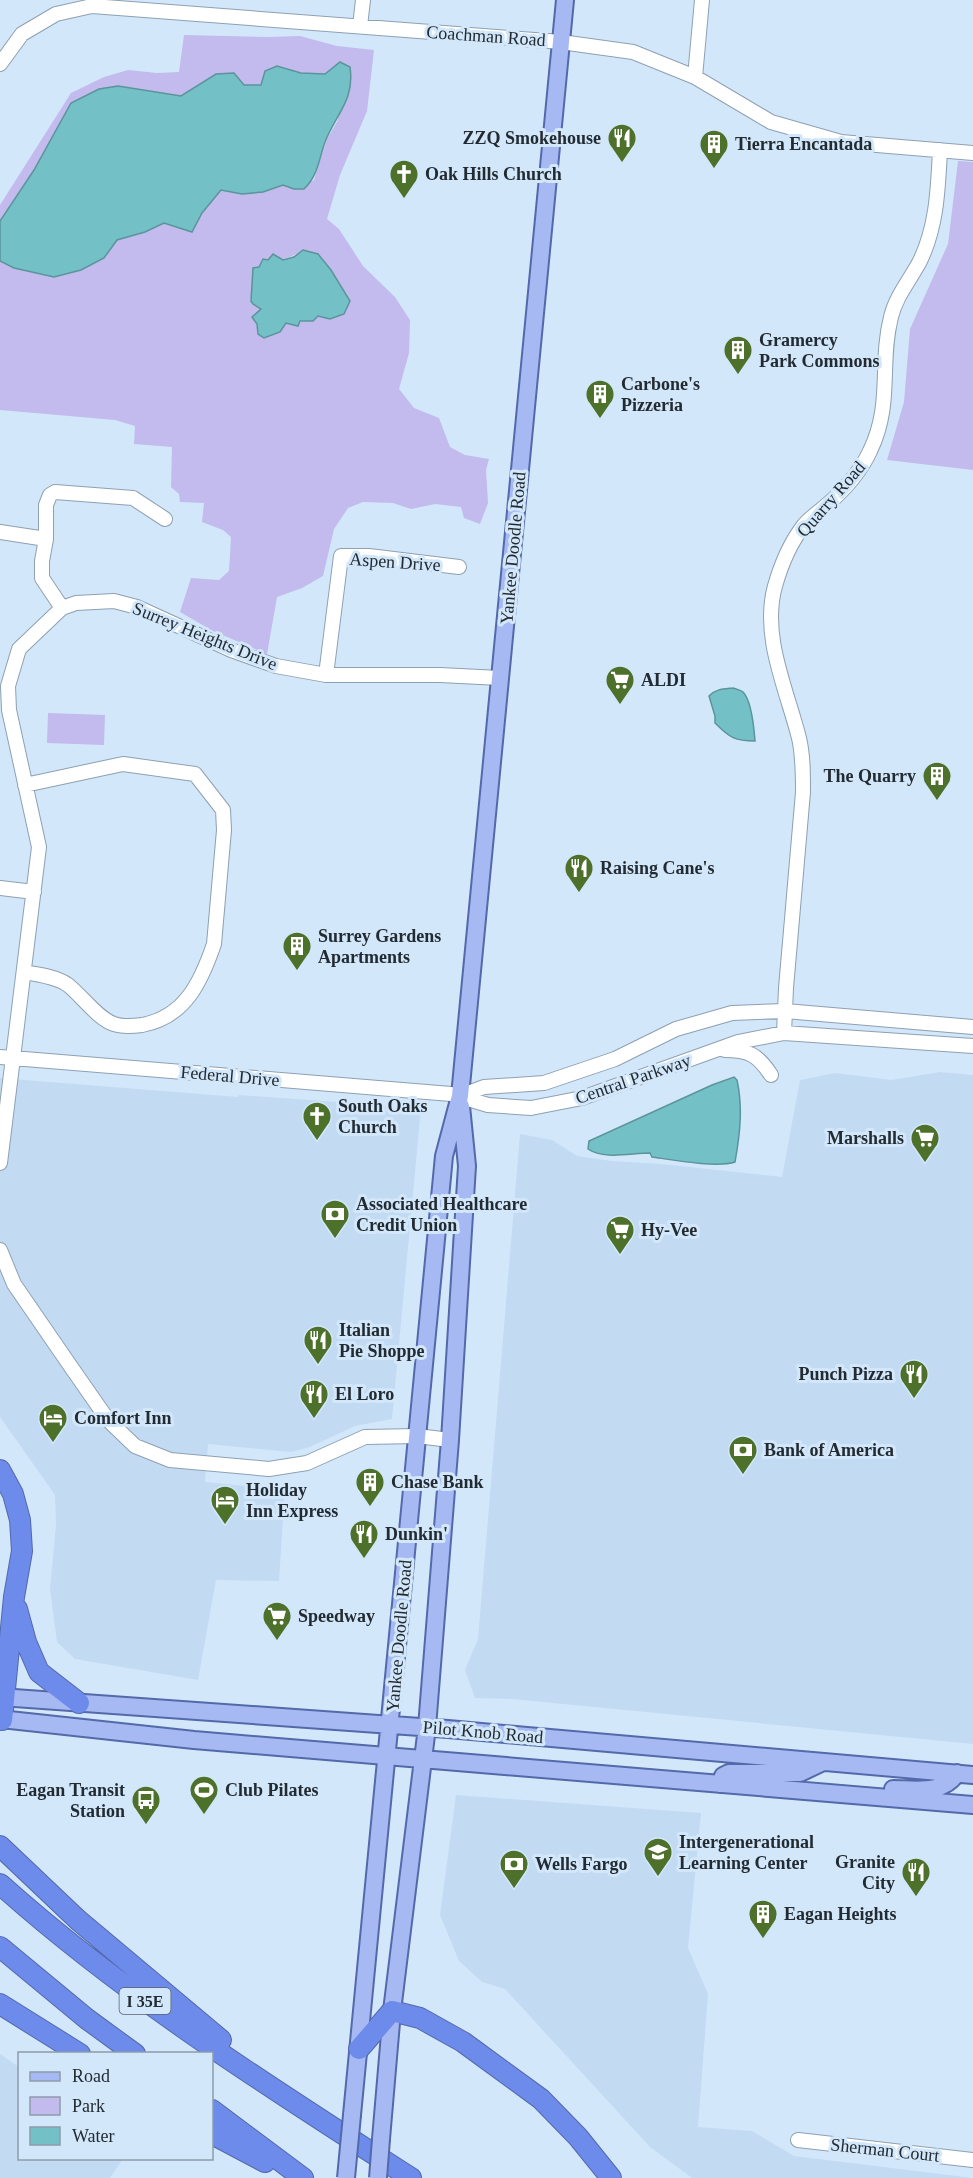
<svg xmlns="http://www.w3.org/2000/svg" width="973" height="2178" font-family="Georgia,serif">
<rect width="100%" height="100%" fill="#d3e7fa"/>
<path fill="#c2dbf3" d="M940 1072 973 1075V1744L512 1699 475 1698 465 1670 478 1639 520 1134 552 1140 577 1156 612 1161 662 1164 782 1177 800 1080 835 1073 891 1080Z
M0 1078 238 1097 239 1095 421 1108 392 1419 355 1426 310 1447 291 1452 208 1444 205 1482 285 1490 279 1581 216 1580 198 1680 75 1659 57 1642 50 1589 56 1524 55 1495 0 1417Z
M456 1795 701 1813 688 1948 708 1994 698 2127 752 2131 794 2156 973 2178H692L650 2147 505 1989 482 1982 459 1961 440 1915Z
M0 2054 19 2067 20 2158 123 2159 110 2178H0Z"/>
<path fill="#c3baee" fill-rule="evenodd" d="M184 35 269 37 300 36 337 46 374 50 367 111 340 175 327 219 339 229 363 266 395 297 410 320 409 353 399 389 414 408 439 418 450 447 465 455 489 459 486 470 488 503 480 524 464 518 461 507 435 504 411 509 393 503 363 502 348 508 334 529 323 576 302 588 277 597 267 654 213 631 180 612 191 578 219 580 229 571 231 537 223 530 202 522 204 503 180 502 179 494 171 487 172 447 134 444 135 426 115 420 0 410V261L14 268 54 277 81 270 104 258 117 240 145 232 164 223 192 232 202 213 221 190C244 194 261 193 283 185L294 189 314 180 327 139 338 120 340 62 325 74 301 73 277 66 265 71 261 85H245L216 74 181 96 118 86 71 103 34 170 0 221V205L71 93 104 77 128 70 157 73 179 72ZM303 250 318 254 331 270 350 301 330 319 318 316 313 321 300 322 298 326 286 323 283 326 257 324 252 318 262 309 253 304C250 285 259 275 268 260 282 260 291 258 303 250Z
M958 161 973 162V470L887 460 904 402 910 329 948 244Z
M48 713 105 715 104 745 47 743Z"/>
<path fill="#73c1c6" stroke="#5b949a" stroke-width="1.5" d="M340 62 350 67C355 100 336 114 325 142 319 159 318 176 304 189H294L283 185 263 192 242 194 221 190 202 213 192 232 164 223 145 232 117 240 104 258 81 270 54 277 14 268 0 261V221L34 170 71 103 99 89 118 86 181 96 216 74 234 73 244 85H261L265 71 277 66 301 73 325 74Z
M303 250 318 254 331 270 350 301 344 314 330 319 318 316 313 321H300L298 326 286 323 280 332 264 338 258 334 257 324 252 317 261 309 253 304 251 301 253 268 259 267 263 259 268 260 273 254 283 260 294 257Z
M733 688C734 688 742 691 743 692 752 701 754 728 755 741 735 741 730 738 715 723V716L709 696C715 689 724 689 733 688Z
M734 1077 737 1080C743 1108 740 1134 735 1162 717 1168 673 1160 652 1157L650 1153C631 1153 604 1160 588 1149L589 1141 712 1085Z"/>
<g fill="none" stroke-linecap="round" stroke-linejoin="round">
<g stroke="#8ea0b2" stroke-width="16">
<path id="minor" d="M360 26 363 0
M0 64 22 34 56 14 92 6 561 42 633 52 695 77 771 122 841 142 973 153
M695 77 702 0
M0 532 46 539
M62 608 42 578V561L46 539V505L50 495 55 492 133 498 165 519
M326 675 341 556H369L459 567
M0 888 34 892
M24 972C37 974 57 977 68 985 81 995 98 1019 114 1024 122 1027 134 1026 142 1025 185 1017 201 982 214 944L224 830 223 810 195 774 123 764 25 785
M784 1033 786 988 803 792C803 773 803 755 799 738 787 690 761 636 775 586 781 565 790 543 804 525 809 519 815 515 821 510 839 495 860 473 870 451 893 404 879 364 891 317 896 296 910 280 920 261 937 226 938 188 940 150
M725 1050C749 1050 758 1055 771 1075
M0 1057 451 1094 488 1105 531 1108 582 1098 738 1042 784 1033 973 1046
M460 1096 484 1087 544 1083 615 1059 676 1029 732 1013 785 1011 973 1027
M0 1163 39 847 9 710 8 686 19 649 62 608 76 603 114 601 137 607 231 650 276 666 326 675H440L500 678
M0 1250 14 1284 69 1364 108 1420 135 1446 170 1460 269 1469 307 1463 365 1437 417 1436 450 1440
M798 2140 973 2160"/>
</g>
<g stroke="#5369aa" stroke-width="20">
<path id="major" d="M0 1697 448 1729 973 1775
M0 1719 194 1740 973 1805
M720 1784 723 1776 729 1773H800L821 1763
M893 1789C915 1789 943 1795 957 1773
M352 2115 444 1156 460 1096 565 0
M381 2139 392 2011 427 1727 450 1440 467 1166 461 1106"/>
</g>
<g stroke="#5369aa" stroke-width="22">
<path id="highway" d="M0 1470 13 1494 20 1520 22 1551 14 1597 2 1720
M17 1609 26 1642 39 1672 79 1703
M0 1846 78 1920 221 2040
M0 1884C126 1997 270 2087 411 2178
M0 1947 87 2019 135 2054
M0 2004 80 2054
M359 2049 392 2011 420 2018 463 2042 541 2099 578 2137 611 2178
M212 2110 303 2178
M212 2134 265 2162"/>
</g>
<use href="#minor" stroke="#fff" stroke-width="14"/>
<use href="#major" stroke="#a7b9f3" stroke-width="16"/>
<use href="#highway" stroke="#6d8beb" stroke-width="20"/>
<g stroke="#5369aa" stroke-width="20" stroke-linecap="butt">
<path id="major-bridge" d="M346 2178 352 2115
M378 2178 381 2139"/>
</g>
<use href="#major-bridge" stroke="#a7b9f3" stroke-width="16"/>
</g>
<defs>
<g id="restaurant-pin" transform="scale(1.5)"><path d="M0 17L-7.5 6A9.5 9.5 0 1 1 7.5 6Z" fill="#4d712a" stroke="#d3e7fa"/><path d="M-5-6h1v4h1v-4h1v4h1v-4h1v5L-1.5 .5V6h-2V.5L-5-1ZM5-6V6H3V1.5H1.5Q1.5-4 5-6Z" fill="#fff"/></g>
<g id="building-pin" transform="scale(1.5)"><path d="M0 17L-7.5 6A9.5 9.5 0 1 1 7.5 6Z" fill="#4d712a" stroke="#d3e7fa"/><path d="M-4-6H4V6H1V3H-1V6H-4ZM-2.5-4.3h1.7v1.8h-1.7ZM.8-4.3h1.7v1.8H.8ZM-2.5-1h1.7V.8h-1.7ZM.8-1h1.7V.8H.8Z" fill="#fff"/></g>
<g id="church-pin" transform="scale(1.5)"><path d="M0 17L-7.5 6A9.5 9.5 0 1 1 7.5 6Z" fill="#4d712a" stroke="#d3e7fa"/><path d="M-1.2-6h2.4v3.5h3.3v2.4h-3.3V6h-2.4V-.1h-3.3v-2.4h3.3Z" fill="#fff"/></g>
<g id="supermarket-pin" transform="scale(1.5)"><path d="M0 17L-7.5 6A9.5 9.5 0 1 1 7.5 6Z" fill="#4d712a" stroke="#d3e7fa"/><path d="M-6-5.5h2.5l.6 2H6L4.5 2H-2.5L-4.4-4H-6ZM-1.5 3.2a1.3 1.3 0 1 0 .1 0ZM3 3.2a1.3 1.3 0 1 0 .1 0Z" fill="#fff"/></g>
<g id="bank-pin" transform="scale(1.5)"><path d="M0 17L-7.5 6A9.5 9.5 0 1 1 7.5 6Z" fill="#4d712a" stroke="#d3e7fa"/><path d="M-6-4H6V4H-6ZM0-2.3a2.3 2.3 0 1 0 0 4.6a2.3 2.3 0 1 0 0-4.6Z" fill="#fff"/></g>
<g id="hotel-pin" transform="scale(1.5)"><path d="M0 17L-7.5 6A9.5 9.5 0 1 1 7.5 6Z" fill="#4d712a" stroke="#d3e7fa"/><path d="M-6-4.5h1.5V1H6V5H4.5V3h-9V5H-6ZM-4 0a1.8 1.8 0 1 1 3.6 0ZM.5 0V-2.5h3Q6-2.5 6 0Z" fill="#fff"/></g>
<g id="stadium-pin" transform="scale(1.5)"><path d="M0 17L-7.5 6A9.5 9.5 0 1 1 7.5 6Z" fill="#4d712a" stroke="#d3e7fa"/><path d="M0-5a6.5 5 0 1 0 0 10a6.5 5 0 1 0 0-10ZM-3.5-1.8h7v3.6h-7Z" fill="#fff"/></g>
<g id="bus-pin" transform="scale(1.5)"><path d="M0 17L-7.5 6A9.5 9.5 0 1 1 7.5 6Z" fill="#4d712a" stroke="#d3e7fa"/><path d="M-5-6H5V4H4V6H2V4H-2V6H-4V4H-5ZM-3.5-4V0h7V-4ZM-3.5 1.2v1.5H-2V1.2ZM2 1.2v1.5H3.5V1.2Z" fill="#fff"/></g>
<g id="school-pin" transform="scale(1.5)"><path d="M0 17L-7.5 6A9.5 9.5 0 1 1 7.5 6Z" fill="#4d712a" stroke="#d3e7fa"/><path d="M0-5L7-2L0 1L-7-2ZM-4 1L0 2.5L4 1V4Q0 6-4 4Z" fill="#fff"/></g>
</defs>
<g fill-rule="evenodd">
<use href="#restaurant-pin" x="622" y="138"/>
<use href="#building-pin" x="714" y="144"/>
<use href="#church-pin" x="404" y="174"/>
<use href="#building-pin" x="738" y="350"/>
<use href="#building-pin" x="600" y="394"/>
<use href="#supermarket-pin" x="620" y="680"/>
<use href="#building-pin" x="937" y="776"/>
<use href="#restaurant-pin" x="579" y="868"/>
<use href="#building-pin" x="297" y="946"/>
<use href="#church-pin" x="317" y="1116"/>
<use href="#supermarket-pin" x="925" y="1138"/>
<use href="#bank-pin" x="335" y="1214"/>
<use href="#supermarket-pin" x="620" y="1230"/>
<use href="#restaurant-pin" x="318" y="1340"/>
<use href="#restaurant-pin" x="914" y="1374"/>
<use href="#restaurant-pin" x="314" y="1394"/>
<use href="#hotel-pin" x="53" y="1418"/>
<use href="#bank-pin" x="743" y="1450"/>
<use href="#building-pin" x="370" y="1482"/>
<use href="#hotel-pin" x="225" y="1500"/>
<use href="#restaurant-pin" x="364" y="1534"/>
<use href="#supermarket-pin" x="277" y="1616"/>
<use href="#stadium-pin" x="204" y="1790"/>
<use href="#bus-pin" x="146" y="1800"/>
<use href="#school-pin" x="658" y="1852"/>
<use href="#bank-pin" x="514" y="1864"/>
<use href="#restaurant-pin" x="916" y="1872"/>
<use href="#building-pin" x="763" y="1914"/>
</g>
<g text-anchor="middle" stroke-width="6" stroke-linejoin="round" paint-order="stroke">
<rect fill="#d3e7fa" stroke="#58636e" stroke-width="1.5" x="119.5" y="1988" width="51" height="26" rx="4.5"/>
<g font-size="16" font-weight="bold" fill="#232b32">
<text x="145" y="2007">I 35E</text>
</g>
<g font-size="18" fill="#232b32" stroke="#d3e7fa">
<text transform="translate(486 36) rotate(4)" y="6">Coachman Road</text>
<text transform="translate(831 499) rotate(-49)" y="6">Quarry Road</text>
<text transform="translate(513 548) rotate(-85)" y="6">Yankee Doodle Road</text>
<text transform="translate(395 562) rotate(4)" y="6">Aspen Drive</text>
<text transform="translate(205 636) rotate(22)" y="6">Surrey Heights Drive</text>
<text transform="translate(230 1076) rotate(5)" y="6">Federal Drive</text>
<text transform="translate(633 1079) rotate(-19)" y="6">Central Parkway</text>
<text transform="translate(399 1636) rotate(-85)" y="6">Yankee Doodle Road</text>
<text transform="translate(483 1732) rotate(5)" y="6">Pilot Knob Road</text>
<text transform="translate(885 2150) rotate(6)" y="6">Sherman Court</text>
</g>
<g font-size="18" font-weight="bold" fill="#232b32" stroke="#d3e7fa" text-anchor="start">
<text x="601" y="144" text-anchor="end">ZZQ Smokehouse</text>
<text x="735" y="150">Tierra Encantada</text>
<text x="425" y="180">Oak Hills Church</text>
<text x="759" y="346">Gramercy<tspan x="759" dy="21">Park Commons</tspan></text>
<text x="621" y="390">Carbone's<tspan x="621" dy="21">Pizzeria</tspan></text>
<text x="641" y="686">ALDI</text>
<text x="916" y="782" text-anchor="end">The Quarry</text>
<text x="600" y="874">Raising Cane's</text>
<text x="318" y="942">Surrey Gardens<tspan x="318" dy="21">Apartments</tspan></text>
<text x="338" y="1112">South Oaks<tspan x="338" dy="21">Church</tspan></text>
<text x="904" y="1144" text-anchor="end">Marshalls</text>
<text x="356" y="1210">Associated Healthcare<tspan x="356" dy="21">Credit Union</tspan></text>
<text x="641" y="1236">Hy-Vee</text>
<text x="339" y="1336">Italian<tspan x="339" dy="21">Pie Shoppe</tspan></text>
<text x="893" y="1380" text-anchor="end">Punch Pizza</text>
<text x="335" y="1400">El Loro</text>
<text x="74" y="1424">Comfort Inn</text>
<text x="764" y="1456">Bank of America</text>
<text x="391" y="1488">Chase Bank</text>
<text x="246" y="1496">Holiday<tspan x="246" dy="21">Inn Express</tspan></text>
<text x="385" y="1540">Dunkin'</text>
<text x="298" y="1622">Speedway</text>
<text x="125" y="1796" text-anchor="end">Eagan Transit<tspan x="125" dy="21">Station</tspan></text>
<text x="225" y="1796">Club Pilates</text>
<text x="679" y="1848">Intergenerational<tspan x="679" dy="21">Learning Center</tspan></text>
<text x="895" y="1868" text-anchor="end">Granite<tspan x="895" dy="21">City</tspan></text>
<text x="535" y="1870">Wells Fargo</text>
<text x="784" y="1920">Eagan Heights</text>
</g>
</g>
<rect x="18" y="2052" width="195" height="108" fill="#d3e7fa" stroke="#8d9caa" stroke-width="1.5"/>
<rect x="30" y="2072" width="30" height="9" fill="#a7b9f3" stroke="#8d9caa" stroke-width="1.5"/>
<text x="72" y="2082" font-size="18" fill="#232b32">Road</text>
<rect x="30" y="2097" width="30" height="18" fill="#c3baee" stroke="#8d9caa" stroke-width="1.5"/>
<text x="72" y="2112" font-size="18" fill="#232b32">Park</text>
<rect x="30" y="2127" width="30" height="18" fill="#73c1c6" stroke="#8d9caa" stroke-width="1.5"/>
<text x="72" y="2142" font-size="18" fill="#232b32">Water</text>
</svg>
